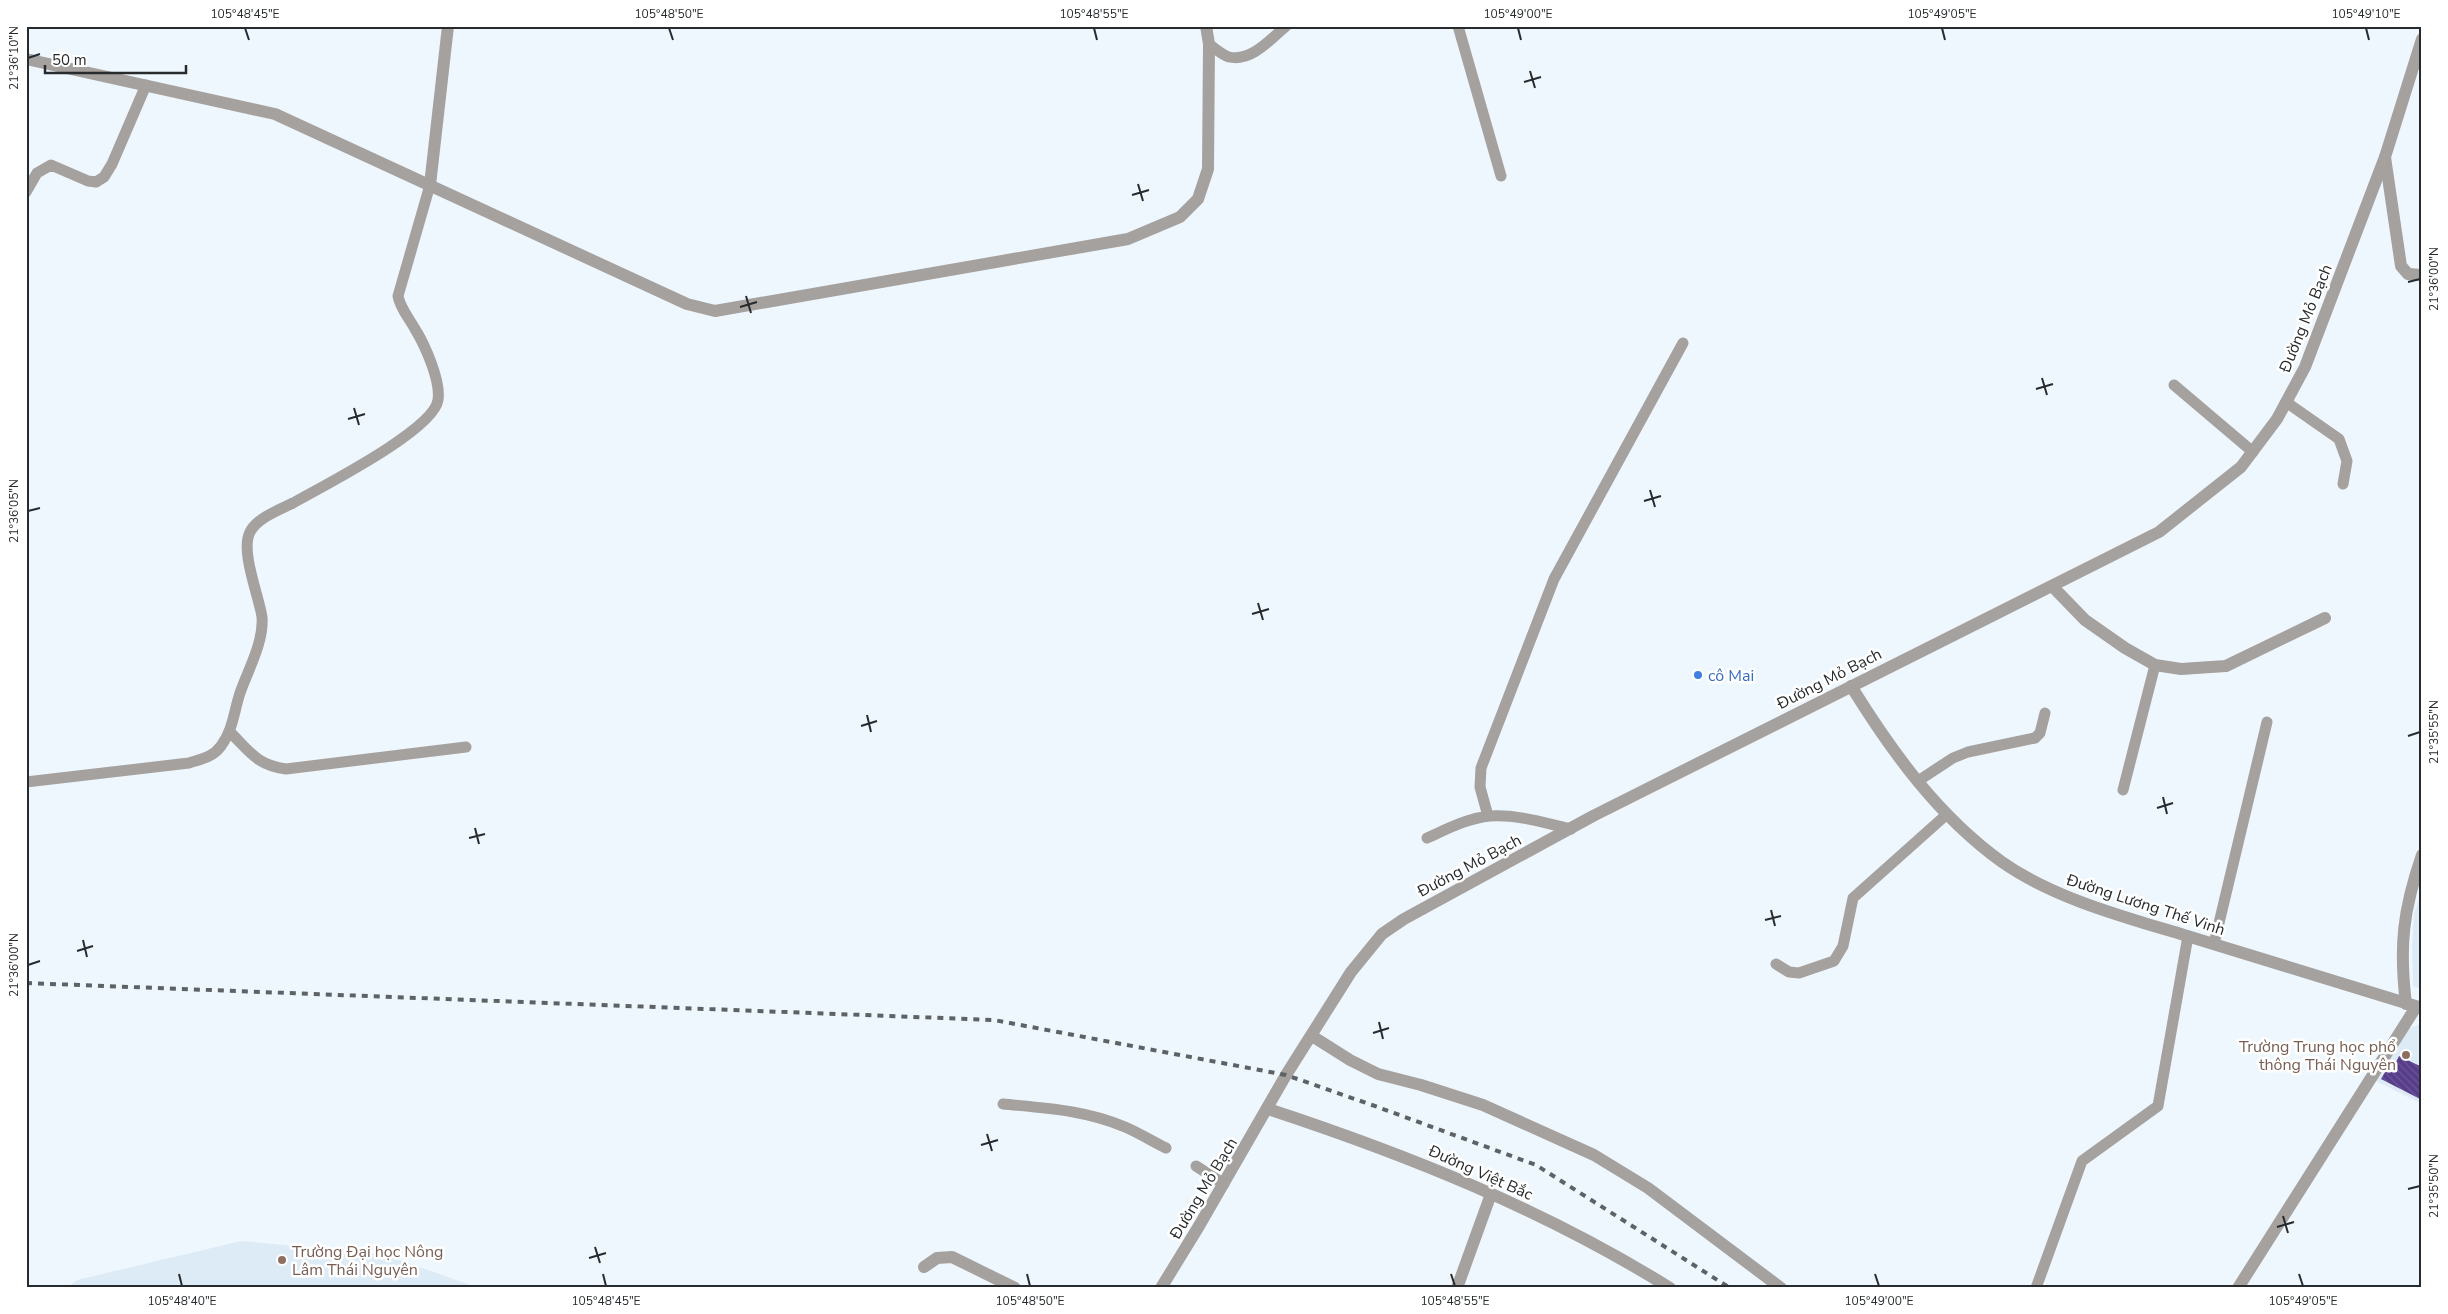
<svg xmlns="http://www.w3.org/2000/svg" width="2448" height="1314" font-family="'Nunito Sans',sans-serif">
<defs>
<pattern id="building-back-hatch" width="6" height="6" patternUnits="userSpaceOnUse" patternTransform="scale(1.25)"><rect width="6" height="6" fill="#573d8b"/><path d="M-1 5l2 2M0 0l6 6M5-1l2 2" fill="none" stroke="#6c5796"/></pattern>
</defs>
<rect width="100%" height="100%" fill="#eff7fe"/>
<path fill="#ddebf7" d="M2422 892V989L2413 986 2412 948 2414 913Z
M2422 1023V1104L2374 1080 2406 1030Z
M241 1241 383 1254 479 1288H67L77 1280Z"/>
<path fill="url(#building-back-hatch)" d="M2399 1056 2422 1067V1100L2381 1079 2392 1060 2396 1062Z"/>
<g fill="none" stroke-linecap="round" stroke-linejoin="round">
<path stroke="#a5a19e" stroke-width="11" d="M1458 26 1501 176
M1209 44C1214 48 1222 55 1229 57 1251 62 1271 39 1286 26
M26 192 37 173 51 165 88 181 96 182 104 177 112 164 146 85
M2174 385 2253 452
M2286 402 2339 439 2347 461 2343 484
M230 732C250 752 257 765 286 769L466 747
M1918 781 1953 758 1968 752 2035 738 2040 733 2045 713
M26 782 189 763C202 759 213 757 221 746 233 730 234 711 240 693 248 670 264 642 262 617 259 596 240 551 250 532 257 518 279 510 293 503 321 487 434 430 438 400 441 381 425 345 415 329 409 318 400 308 398 296L430 185
M2123 790 2155 665
M1488 816 1480 787 1481 768 1554 579 1683 343
M1427 838C1447 829 1468 818 1490 816 1516 814 1545 823 1571 829
M2214 944 2267 722
M1776 964 1789 972 1799 973 1834 961 1843 946 1853 898 1946 815
M1003 1104C1044 1108 1086 1110 1125 1127 1139 1133 1152 1141 1166 1148
M1196 1166 1224 1184
M2036 1288 2082 1161 2158 1106 2188 936"/>
<path stroke="#a5a19e" stroke-width="12" d="M26 59 275 114 687 304 715 311 1128 239 1180 217 1198 199 1208 169 1209 44 1206 26
M2385 157 2401 266 2408 274 2422 275
M430 185 448 26
M2052 586 2085 620 2125 648 2155 665 2181 669 2226 666 2325 618
M1851 686C1892 752 1938 816 2002 862 2053 898 2124 917 2184 935 2263 960 2343 983 2422 1008
M2406 1004C2399 946 2403 910 2422 855
M1312 1036 1350 1060 1378 1074 1421 1085 1483 1105 1594 1155 1648 1188 1781 1288
M924 1267 937 1258 952 1257 1015 1288
M1457 1288 1491 1194
M2238 1288 2416 1007"/>
<path stroke="#a5a19e" stroke-width="12" d="M1268 1109C1408 1155 1545 1210 1670 1288
M1161 1288 1199 1226 1286 1075 1351 972 1382 934 1404 919 1593 816 2159 532 2241 467 2277 419 2305 367 2385 157 2422 39"/>
<path stroke="#5d6265" stroke-width="4" stroke-dasharray="6 6" stroke-linecap="butt" d="M26 983 994 1020 1286 1075 1372 1105 1536 1165 1730 1288"/>
</g>
<path fill="none" stroke="#282b2d" stroke-width="2" d="M245 28 249 40M669 28 673 40M1094 28 1097 40M1518 28 1521 40M1942 28 1945 40M2366 28 2369 40M28 58 40 54M1530 71 1535 88M1524 82 1541 77M1138 184 1143 201M1132 195 1149 190M2408 282 2420 279M746 296 751 313M740 307 757 302M2042 378 2047 395M2036 389 2053 384M354 408 359 425M348 419 365 414M1650 490 1655 507M1644 501 1661 496M28 511 40 508M1258 603 1263 620M1252 614 1269 609M867 715 871 732M861 726 877 721M2408 736 2420 732M2163 797 2167 814M2157 808 2173 803M475 828 479 844M469 838 485 834M1771 910 1775 926M1765 920 1781 916M83 940 87 957M77 951 93 946M28 965 40 961M1379 1022 1383 1039M1373 1033 1389 1028M987 1134 992 1151M981 1145 998 1140M2408 1189 2420 1186M2283 1216 2288 1233M2277 1227 2294 1222M595 1247 600 1263M589 1258 606 1253M179 1274 182 1286M603 1274 606 1286M1027 1274 1030 1286M1451 1274 1455 1286M1875 1274 1879 1286M2299 1274 2303 1286"/>
<circle fill="#3f7fe0" stroke="#fff" stroke-width="2" cx="1698" cy="675" r="5"/>
<g fill="#8d6e63" stroke="#fff" stroke-width="2">
<circle cx="2406" cy="1055" r="5"/>
<circle cx="282" cy="1260" r="5"/>
</g>
<g text-anchor="middle" stroke-width="5" stroke-linejoin="round" paint-order="stroke">
<g font-size="16" fill="#282b2d" stroke="#fff">
<text transform="translate(2305 318) rotate(-68)" y="6">Đường Mỏ Bạch</text>
<text transform="translate(1829 678) rotate(-27)" y="6">Đường Mỏ Bạch</text>
<text transform="translate(1469 865) rotate(-28)" y="6">Đường Mỏ Bạch</text>
<text transform="translate(2146 904) rotate(18)" y="6">Đường Lương Thế Vinh</text>
<text transform="translate(1481 1172) rotate(24)" y="6">Đường Việt Bắc</text>
<text transform="translate(1203 1188) rotate(-59)" y="6">Đường Mỏ Bạch</text>
</g>
<g font-size="16" fill="#366cbe" stroke="#fff" text-anchor="start">
<text x="1708" y="681">cô Mai</text>
</g>
<g font-size="16" fill="#785e54" stroke="#fff" text-anchor="end">
<text x="2396" y="1052">Trường Trung học phổ<tspan x="2396" dy="18">thông Thái Nguyên</tspan></text>
<text x="292" y="1257" text-anchor="start">Trường Đại học Nông<tspan x="292" dy="18">Lâm Thái Nguyên</tspan></text>
</g>
</g>
<rect width="2448" height="1314" fill="none" stroke="#ffffff" stroke-width="55"/>
<path d="M45 65v8h141v-8" fill="none" stroke="#282b2d" stroke-width="2.5"/>
<text x="52" y="65" font-size="15" fill="#282b2d" stroke="#ffffff" stroke-width="4" paint-order="stroke">50 m</text>
<rect x="28" y="28" width="2392" height="1258" fill="none" stroke="#282b2d" stroke-width="2"/>
<g font-size="12" text-anchor="middle" fill="#282b2d">
<text x="245" y="18">105°48'45"E</text>
<text x="669" y="18">105°48'50"E</text>
<text x="1094" y="18">105°48'55"E</text>
<text x="1518" y="18">105°49'00"E</text>
<text x="1942" y="18">105°49'05"E</text>
<text x="2366" y="18">105°49'10"E</text>
<text transform="translate(14 58) rotate(-90)" y="4">21°36'10"N</text>
<text transform="translate(2434 279) rotate(-90)" y="4">21°36'00"N</text>
<text transform="translate(14 511) rotate(-90)" y="4">21°36'05"N</text>
<text transform="translate(2434 732) rotate(-90)" y="4">21°35'55"N</text>
<text transform="translate(14 965) rotate(-90)" y="4">21°36'00"N</text>
<text transform="translate(2434 1186) rotate(-90)" y="4">21°35'50"N</text>
<text x="182" y="1305">105°48'40"E</text>
<text x="606" y="1305">105°48'45"E</text>
<text x="1030" y="1305">105°48'50"E</text>
<text x="1455" y="1305">105°48'55"E</text>
<text x="1879" y="1305">105°49'00"E</text>
<text x="2303" y="1305">105°49'05"E</text>
</g>
</svg>
